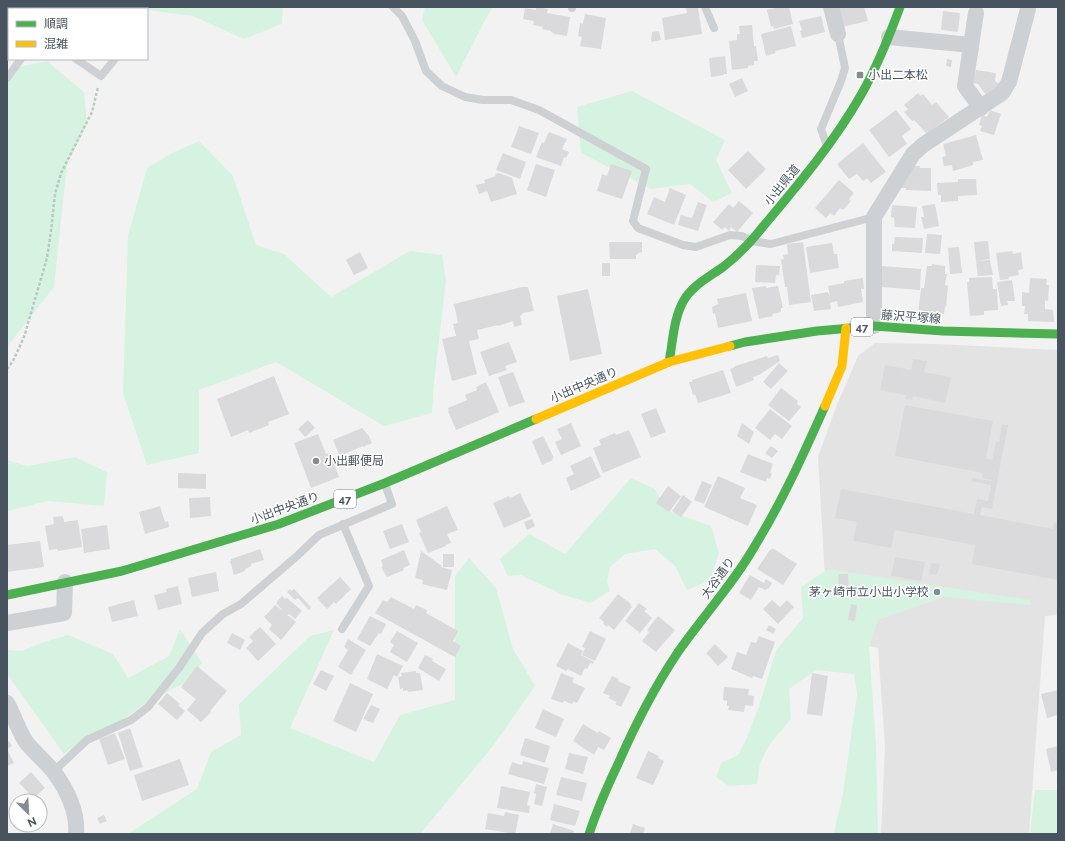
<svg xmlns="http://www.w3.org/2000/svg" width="1065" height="841" font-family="Raleway,'Noto Sans JP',sans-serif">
<rect width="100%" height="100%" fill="#f3f2f2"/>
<path fill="#e4e3e4" d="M875 343 937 344 1058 350V615L1045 616 1029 834H881L885 746 878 648 812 634 825 578 818 457 836 407 858 356Z"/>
<path fill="#d5f3e0" d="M144 7H283L282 24 244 39 193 16 147 10 144 9Z
M425 7H493L484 22 456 77 422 20Z
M47 61 84 92 87 123 67 165 54 287 7 347V78L14 68Z
M632 91 725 140 716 160 732 193 713 202 690 184 651 189 581 153 577 107Z
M199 141 233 176 256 245 284 254 331 297 410 251 442 255 446 280 434 383 432 413 384 426 276 362 199 390V453L147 465 123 393 128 236 147 168 172 153Z
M75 457 107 472 104 506 48 501 7 511V460L27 466Z
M631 478 655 489 668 511 711 526 719 553 710 580 687 590 675 566 655 549 625 554 610 567 607 581 610 591 590 603 561 594 521 575 508 576 500 559 529 534 565 554Z
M469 558 496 588 513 649 535 686 493 746 420 834H128L197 789 211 752 241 735 239 704 310 636 334 630 290 728 374 762 400 715 455 700V576Z
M828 569 1030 600V605L944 597 878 620 869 647 876 744 878 834H834L843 793 857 694 854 674 816 670 789 689 791 719 770 744 760 763 757 784 729 786 716 777 721 763 738 755 747 738 761 700 776 650 803 618 801 587Z
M180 629 202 663 188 681 144 704 121 721 84 738 64 754 7 674V650L22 651 41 643 68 635 113 654 128 678 169 656Z
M1035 790H1056L1058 794V834H1030Z"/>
<path fill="#dadadc" d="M536 7 548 9 547 13 570 17 567 36 555 34 551 32V31L542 29 543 27 533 25 534 21 523 19 525 8 536 10Z
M698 7 702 34 665 40 662 18 687 13 686 8Z
M780 7H789L793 24 774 29 773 26 771 27 767 10Z
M837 7H864L868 21 842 27Z
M943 11 960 13 958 32 941 30Z
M585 14 606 18 601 49 580 46 582 37 578 36 580 23 583 24Z
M821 16 825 32 802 38 800 31 802 30 799 21Z
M752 25 754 46H756L758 61H754V65L748 66V68L732 70 729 41 737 40V34H740L739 26Z
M791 26 796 46 775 51 776 53 766 56 761 34Z
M659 31 661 40 651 42 652 32Z
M725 56 727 74H724V75L711 77 709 58Z
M947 59 952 60 951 67 946 66Z
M976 70 996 73 995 81 1001 85 986 95 978 84 973 83Z
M742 78 748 91 735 97 729 84Z
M918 93 921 96 923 94 932 105 936 102 949 117 927 134 914 120 912 121 904 112 908 109 904 105Z
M896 110 911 129 902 136 907 144 889 157 869 130Z
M990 110 1001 114 994 135 980 131 982 126 979 125 982 115 987 117Z
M519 126 539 133 531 154 511 147Z
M549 132 567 139 562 149 569 152 566 158 564 157 561 166 536 157 542 142 544 143Z
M976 135 983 160 973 162V165L953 171 952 165 944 166 942 157 946 156 943 144Z
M863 143 886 172 871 183 867 178 863 181 857 174 849 179 837 164Z
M748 151 766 169 746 189 728 170Z
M503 153 526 162 520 179 496 170Z
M536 164 555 170 546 197 527 190Z
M611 164 632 171 622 199 597 191 602 174 607 176Z
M910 166H920V168H931V191L906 190V188H901Z
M499 173 512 178 517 194 491 202 487 191 479 194 476 185 485 183 484 180 496 176 495 174Z
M958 179H976L977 195 958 196V201L941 202V195H938L937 183 958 182Z
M839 180 854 193 849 199 851 201 843 210 840 208 834 216 830 213 826 218 815 208Z
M670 188 686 195 674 225 647 214 654 197 665 202Z
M739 201 753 213 737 232 731 227 729 231 725 227 722 230 713 222 729 204 733 208Z
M698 202 707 205 698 231 678 225 681 215 692 218Z
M935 204 939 226 924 229 921 217H924L922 206Z
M892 205 917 207 915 228 895 227 894 218 891 217Z
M927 234 942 235 940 254 925 253Z
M895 237 923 238 922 253 892 251V244H894Z
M988 241 990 259 976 261 974 242Z
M609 242H642V252L638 253V254L636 255V259H610Z
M803 242 811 302 789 305 787 287H785L781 260 784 259 783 255 788 254 787 244Z
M832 243 834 254H837L839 268 810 273 806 247Z
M959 247 962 273 950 274 948 248Z
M1012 251 1013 254 1021 252 1023 269 1018 270 1019 275 1008 277 1009 279 1000 280 996 253Z
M360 252 368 268 354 275 346 260Z
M990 260 993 275 978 276 976 261Z
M602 263H610V276H602Z
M932 264 945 266V274H947L945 285 948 286 946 307 945 306 944 314 927 312 926 316 918 315 921 288H924L927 266H932Z
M756 265 780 266 779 275H776L775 283 755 282Z
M882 266 921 269 920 290 881 287Z
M992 277 993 289H997L998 310 984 311V315L970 316 967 282H969V278Z
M863 278 864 289H861L863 302 838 307 837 301 830 303 831 309 814 311 811 295 828 292 830 297 828 286 844 283V281Z
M1030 278 1047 279 1046 285H1049L1048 301 1045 300V309L1053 310 1054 322 1028 321V314H1024L1025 306H1022V292L1029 293Z
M1012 280 1015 301H1007L1008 305 1001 306 997 282Z
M766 286V288L778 286 783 308H781V312L772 314 773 316 759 319 752 288Z
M522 287H528L534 311 523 313 520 316 522 325 514 327 513 321 498 326V325L477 330 479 339 469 341 477 374 452 381 442 339 456 336 453 324 458 323 454 304Z
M588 289 602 354 570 361 557 296Z
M746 293 752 321 718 328 715 313 713 314 712 307 718 304 717 299Z
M509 342 517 362 505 366 507 370 489 376 480 352Z
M778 355 780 361 759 375 753 377 754 380 736 387 730 369 735 367V366L767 356 768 358Z
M913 359 927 361 924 372 951 377 945 403 913 396 912 400 905 399 906 395 880 390 885 365 911 370Z
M779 363 788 371 771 389 763 382Z
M723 370 731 393 698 403 695 394 693 395 689 382H692V380Z
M513 372 525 402 509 407 498 377Z
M274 376 289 414 268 422 269 425 249 433 248 430 231 437 217 399Z
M486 382 499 412 456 430 448 411H449L448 408 467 400 465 395 477 390 476 387Z
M781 388 798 401 797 404 801 407 789 421 768 405Z
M905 405 993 421 986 458 992 460 996 441 999 442 1002 424 1008 425 992 509 982 507 980 515 1053 529 1054 523 1058 524V580L972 564 975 545 895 530 891 548 853 541 857 522 835 518 841 489 974 514 977 499 988 501 991 485 972 481 973 478 991 481 992 480 982 478 983 473 895 456Z
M656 408 666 432 651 438 641 414Z
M770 409 792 426 782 439 775 434 770 440 755 428Z
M308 420 315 428 305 437 298 429Z
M571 423 581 446 561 455 555 442 562 439 557 429Z
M742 423 754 432 749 444 737 436Z
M362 428 369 436 372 443 363 447V446L340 456 333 440Z
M629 430 641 457 603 473 593 448 601 445 599 440 615 433 616 435Z
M318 434 326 454 330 453 339 477 311 488 294 443Z
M543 436 554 458H552L553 460 542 465 532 441Z
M771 446 778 451 772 458 765 453Z
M748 454 773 464 770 473H772L770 479 767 478 766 482 740 472Z
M591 456 601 477 571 491 566 478 574 474 570 466Z
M178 473 206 474V489L178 488Z
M718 476 745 488 740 498 757 505 748 526 704 507Z
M702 481 712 485 704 504 694 500Z
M668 486 681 496 669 512 656 503Z
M520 493 531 516 504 528 493 503 509 496 510 498Z
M683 495 692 502 681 517 672 511Z
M210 497 211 516 190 518 189 498Z
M160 506 165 522 168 521 169 527 145 534 139 512Z
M447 506 458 530 447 534 451 543 445 545 446 546 428 553 419 533 421 532 416 520Z
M63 516 64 522 78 520 82 547 58 551 57 549 49 550 45 526 54 524 53 517Z
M532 519 535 526 527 530 524 522Z
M402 524 409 542 390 549 383 531Z
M107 525 110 549 84 553 81 529Z
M40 541 44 567 7 572V545Z
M772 548 797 564 783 585 757 569 770 550H771Z
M260 549 264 560 251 564V566L245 569V571L234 575 230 561H231V559Z
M404 550 410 565 403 568 404 570 387 577 381 567 383 566 381 560Z
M421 551 442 566 441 567 452 570 447 590 422 584 423 580 415 578Z
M443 554H454V567H443Z
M895 557 925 562 921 581 891 576Z
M931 563 940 564 937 575 929 574Z
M216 572 219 591 192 597 188 578Z
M838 574H848L849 592 839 593Z
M750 575 764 583 766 579 772 583 769 588 765 590 759 587 751 600 739 593Z
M340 577 351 589 336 604 334 602 327 609 317 598Z
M178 586 182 604 158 610 154 595 167 592 166 589Z
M290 589 291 591 294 589 311 607 309 610 298 598 295 600 287 592Z
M618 594 631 604 630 605 632 607 614 630 608 625 607 627 603 624 604 622 599 618Z
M282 596 285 599 287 598 302 611 295 619 289 614 287 616H289L296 622 281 640 269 629 272 625 264 617 275 605 283 611 276 603Z
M391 597 414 609 416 605 427 610 426 613 458 631 453 641 461 646 455 657 375 613 383 600 387 602Z
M134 600 138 616 112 622 108 607Z
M772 600 780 607 787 600 794 607 778 624 763 609Z
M639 603 647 609 644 611 652 618 640 633 625 621Z
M851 604 857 605 855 621 848 620Z
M370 616 386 624 381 634 379 633 370 646 357 639Z
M658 616 675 630 656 652 642 641 649 632 647 630Z
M769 625 776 629 773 634 766 630Z
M260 627 276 644 258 661 246 648 253 641 249 637Z
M397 631 418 643 407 662 390 652 394 645 390 642Z
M590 631 606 639 595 661 582 655 585 648 582 647Z
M232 633 245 640 240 650 227 643Z
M759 636 775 642 762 679 753 676 752 678 731 669 737 652 746 655 751 642 756 643Z
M348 639 366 650 351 675 338 667 348 650 344 647Z
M568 643 583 651 581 655 594 662 593 664 590 663 587 669 585 668 581 676 568 669 566 671 556 666Z
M715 644 728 657 718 666 706 653Z
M377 654 403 666 397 677 394 675 387 689 367 679Z
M425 655 433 659 432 661 446 669 439 681 418 668Z
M197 666 227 691 210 711 181 687Z
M321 670 334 676 326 691 313 684Z
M416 671V673H420L423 690 408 692 407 690 403 691V688L400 689 398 677 402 676 401 673Z
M561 673 574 678 572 682 585 688 577 703 573 702 572 704 564 701 563 703 551 699Z
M812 673 828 676 822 716 807 714Z
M612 676 619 679 618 681 631 687 621 707 615 704 617 702 608 698 610 696 603 693Z
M350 683 373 694 356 732 333 721Z
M724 687 749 689 748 695 754 696 753 706 745 705 744 712 728 710 729 706H727V701L723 700Z
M1058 690V715L1047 718 1041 694Z
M167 693 180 704 178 705 185 711 177 720 158 704Z
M196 699 211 712 201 722 187 710Z
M371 705 380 709 373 723 363 719Z
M543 709 564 719 556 737 535 728Z
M583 724 598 733 599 731 611 738 604 750 598 747 594 755 573 741Z
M130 728 143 767 130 771 118 733Z
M115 733 125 759 108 765 99 739Z
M525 738 550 746 545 763 520 755Z
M9 741 12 746 7 749V742Z
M1058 746V770L1051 772 1046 749Z
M7 749 14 763 7 766Z
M648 751 659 756 658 758 664 761 653 785 636 778Z
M569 753 588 757 583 774 565 769Z
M180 759 189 785 142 801 134 775Z
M523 761 549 768 544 784 508 774 512 762 522 765Z
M31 772 45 788 34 798 19 783Z
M561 777 587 783 582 801 556 795Z
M536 784 547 787 542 806 534 804 536 794 534 793Z
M501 786 530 792 527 805 530 806 529 813 497 808Z
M554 804 580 811 575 826 550 820Z
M505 812 519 815 515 834 485 829 488 813 504 816Z
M104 815 107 821 100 824 97 818Z
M553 824 574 831 573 834H550Z
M633 824 645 828 643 834H630Z"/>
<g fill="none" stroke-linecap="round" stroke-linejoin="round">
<path stroke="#bac8c3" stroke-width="2.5" stroke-dasharray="3 2" stroke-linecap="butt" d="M7 369 13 361 24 337 47 258 51 231 55 194 61 173 92 112 98 87"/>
<path stroke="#ced1d3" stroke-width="8" d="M134 7V9
M393 7 402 16 415 41 426 71 442 86 465 97 483 100H511L539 110 646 169 633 221 638 228 683 245 696 247 730 235 742 236 752 241 771 244 874 217
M705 7 714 28
M572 8V7
M76 59 101 76 115 59
M7 78 21 59
M826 143 821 129 841 81 845 68 838 34
M342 629 369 586 343 524
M54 771 87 740 131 720 148 707 179 668 202 633 223 614 241 604 297 556 319 535 392 504 385 484"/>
<path stroke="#ced1d3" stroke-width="16" d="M831 7 838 34
M976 13 965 86 981 108
M889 37 971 45
M7 38H9
M874 326V217L913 154 923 145 1002 93 1009 82 1028 9
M7 623 64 613 65 582
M7 703C14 715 18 730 26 742 34 752 45 761 54 772 67 790 78 811 76 834"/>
<path stroke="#4caf50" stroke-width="9" d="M730 346 745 342 817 331 874 326 943 331 1058 334
M669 362C673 342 673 319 684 300 692 286 709 277 723 267 737 256 750 243 761 229 797 186 833 144 861 95 877 67 889 37 900 7
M7 595 122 571 279 524 385 483 536 419
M589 834C597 810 607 787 618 764 635 725 654 688 678 652 703 616 734 583 756 544 783 500 804 453 825 406"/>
<path stroke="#ffc107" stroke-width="9" d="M825 406 842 366 846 328
M536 419 669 362 730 346"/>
</g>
<g fill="#838b93" stroke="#fff" stroke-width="1.5">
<rect x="856" y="71" width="8" height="8" rx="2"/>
<circle cx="316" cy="461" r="4"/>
<circle cx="937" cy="592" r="4"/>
</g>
<g text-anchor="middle" stroke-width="3" stroke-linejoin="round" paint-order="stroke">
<g fill="#fff" stroke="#7e8790" stroke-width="1">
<rect x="851" y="318" width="22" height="18" rx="3"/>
<rect x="334" y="490" width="22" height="18" rx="3"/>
</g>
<g font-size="11" font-weight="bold" fill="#475460">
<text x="862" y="331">47</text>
<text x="345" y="503">47</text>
</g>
<g font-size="12" fill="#475460" stroke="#fff" text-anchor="start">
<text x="868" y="79">小出二本松</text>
<text x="324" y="465">小出郵便局</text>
<text x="929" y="596" text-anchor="end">茅ヶ崎市立小出小学校</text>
</g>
<g font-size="12" fill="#475460" stroke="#fff">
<text transform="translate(782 185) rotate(-51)" y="4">小出県道</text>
<text transform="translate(911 317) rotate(4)" y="4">藤沢平塚線</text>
<text transform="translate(584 385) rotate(-23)" y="4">小出中央通り</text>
<text transform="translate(285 508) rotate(-20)" y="4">小出中央通り</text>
<text transform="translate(718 578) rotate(-54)" y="4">大谷通り</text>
</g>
</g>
<rect width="1065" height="841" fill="none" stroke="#475460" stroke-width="16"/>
<rect x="8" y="8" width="140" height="52" fill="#ffffff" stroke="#b5bbbf"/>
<rect x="16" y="21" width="20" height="6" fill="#4caf50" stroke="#b5bbbf"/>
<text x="44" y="28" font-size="12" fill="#475460">順調</text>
<rect x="16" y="41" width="20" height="6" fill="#ffc107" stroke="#b5bbbf"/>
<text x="44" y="48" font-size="12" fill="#475460">混雑</text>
<g transform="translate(28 813) rotate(156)"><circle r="19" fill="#ffffff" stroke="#b5bbbf"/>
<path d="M0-3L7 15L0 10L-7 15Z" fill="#838b93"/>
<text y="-6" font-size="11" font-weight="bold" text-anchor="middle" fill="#475460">N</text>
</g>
</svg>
